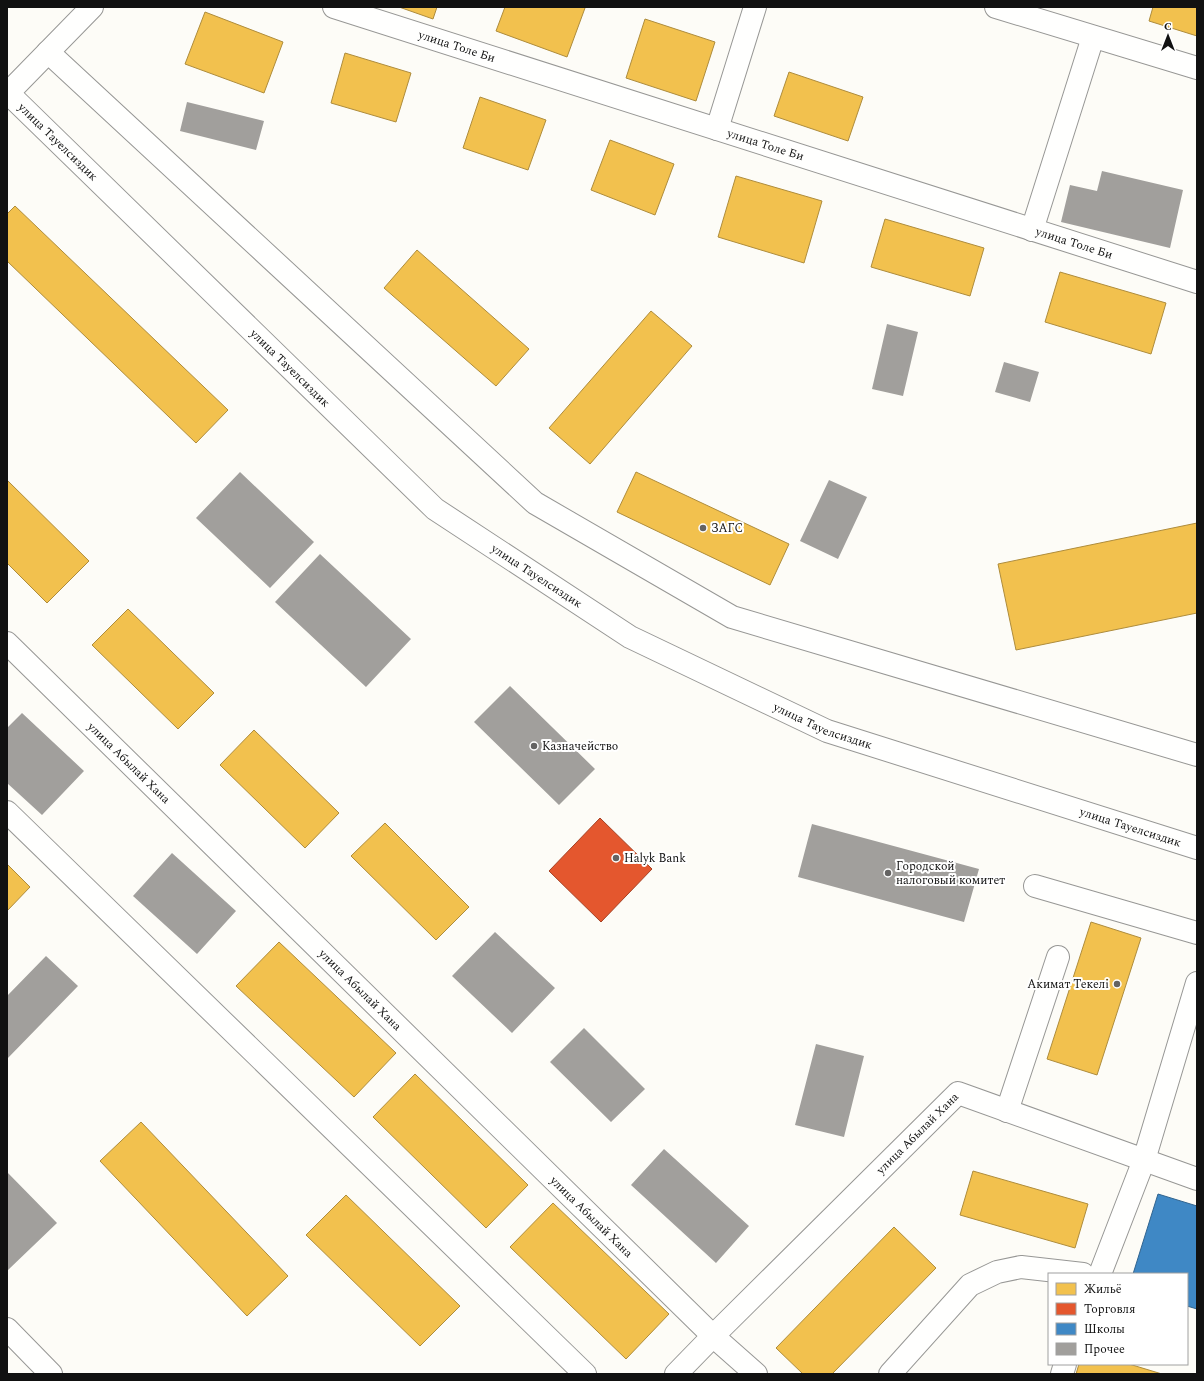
<svg xmlns="http://www.w3.org/2000/svg" width="1204" height="1381" font-family="Spectral,serif">
<rect width="100%" height="100%" fill="#fdfcf7"/>
<path fill="#f2c14e" stroke="#ae8c3c" d="M399 7H437L433 19Z
M505 7H583L585 8 567 57 496 31Z
M1153 7H1197V36L1149 21Z
M205 12 283 42 264 93 185 64Z
M645 19 715 42 696 101 626 78Z
M345 53 411 73 396 122 331 103Z
M789 72 863 97 848 141 774 116Z
M480 97 546 120 528 170 463 148Z
M610 140 674 164 655 215 591 190Z
M736 176 822 201 804 263 718 237Z
M15 206 228 410 196 443 7 261V214Z
M885 219 984 248 970 296 871 267Z
M417 250 529 349 496 386 384 288Z
M1060 272 1166 303 1151 354 1045 322Z
M651 311 692 346 590 464 549 428Z
M636 472 789 544 770 585 617 512Z
M7 480 89 561 47 603 7 563Z
M1197 523V613L1016 650 998 564Z
M128 609 214 693 178 729 92 645Z
M254 730 339 813 305 848 220 765Z
M385 823 469 907 436 940 351 856Z
M7 864 30 887 7 911Z
M1091 922 1141 938 1097 1075 1047 1059Z
M279 942 396 1053 354 1097 236 986Z
M415 1074 528 1185 486 1228 373 1117Z
M141 1122 288 1276 247 1316 100 1161Z
M973 1171 1088 1204 1075 1248 960 1215Z
M346 1195 460 1306 420 1346 306 1235Z
M553 1203 669 1314 626 1359 510 1247Z
M894 1227 936 1268 832 1374H803L776 1348Z
M1079 1364H1129L1162 1374H1076Z"/>
<path fill="#e4572e" stroke="#a54225" d="M600 818 652 869 601 922 549 871Z"/>
<path fill="#3f88c5" stroke="#31648f" d="M1158 1194 1197 1206V1309L1187 1306V1274H1133Z"/>
<path fill="#a19f9c" d="M187 102 264 121 256 150 180 131Z
M1102 171 1183 190 1170 248 1061 222 1070 185 1097 191Z
M887 324 918 332 903 396 872 389Z
M1004 362 1039 372 1030 402 995 392Z
M240 472 314 542 270 588 196 518Z
M829 480 867 497 838 559 800 541Z
M320 554 411 639 366 687 275 602Z
M510 686 595 769 559 805 474 722Z
M22 713 84 771 42 815 7 783V728Z
M812 824 979 869 964 922 798 877Z
M172 853 236 911 197 954 133 896Z
M495 932 555 988 512 1033 452 976Z
M46 956 78 986 7 1059V996Z
M584 1028 645 1089 611 1122 550 1062Z
M816 1044 864 1056 844 1137 795 1125Z
M664 1149 749 1226 716 1263 631 1185Z
M7 1172 57 1223 8 1270 7 1268Z"/>
<g fill="none" stroke-linecap="round" stroke-linejoin="round">
<g stroke="#979795" stroke-width="24">
<g id="minor">
<path id="s1" d="M334 7 1197 282"/>
<path d="M996 7 1197 68"/>
<path d="M48 52 535 503 732 617 1197 755"/>
<path id="s2" d="M8 93 435 509 630 637 827 731 1197 848"/>
<path d="M7 94 92 7"/>
<path d="M717 129 755 7"/>
<path d="M1032 230 1093 37"/>
<path id="s3" d="M7 643 713 1336 756 1374"/>
<path d="M7 812 585 1374"/>
<path d="M1035 886 1197 933"/>
<path d="M1007 1111 1058 957"/>
<path d="M1100 1274 1144 1160 1197 983"/>
<path d="M7 1329 51 1374"/>
<path id="s4" d="M676 1374 713 1336 958 1093 1197 1179"/>
<path d="M890 1374 970 1285 997 1272 1021 1267 1083 1274"/>
<path d="M1062 1374 1065 1364"/>
</g>
</g>
<use href="#minor" stroke="#fffffe" stroke-width="22"/>
</g>
<g fill="#646362" stroke="#fff" stroke-width="1.5">
<circle cx="703" cy="528" r="4"/>
<circle cx="534" cy="746" r="4"/>
<circle cx="616" cy="858" r="4"/>
<circle cx="888" cy="873" r="4"/>
<circle cx="1117" cy="984" r="4"/>
</g>
<g text-anchor="middle" stroke-width="4" stroke-linejoin="round" paint-order="stroke">
<g font-size="12" fill="#111" stroke="#fff">
<text dy="4" stroke="none"><textPath href="#s1" startOffset="129">улица Толе Би</textPath></text>
<text dy="4" stroke="none"><textPath href="#s2" startOffset="70">улица Тауелсиздик</textPath></text>
<text dy="4" stroke="none"><textPath href="#s1" startOffset="453">улица Толе Би</textPath></text>
<text dy="4" stroke="none"><textPath href="#s1" startOffset="777">улица Толе Би</textPath></text>
<text dy="4" stroke="none"><textPath href="#s2" startOffset="394">улица Тауелсиздик</textPath></text>
<text dy="4" stroke="none"><textPath href="#s2" startOffset="718">улица Тауелсиздик</textPath></text>
<text dy="4" stroke="none"><textPath href="#s2" startOffset="1042">улица Тауелсиздик</textPath></text>
<text dy="4" stroke="none"><textPath href="#s3" startOffset="171">улица Абылай Хана</textPath></text>
<text dy="4" stroke="none"><textPath href="#s2" startOffset="1366">улица Тауелсиздик</textPath></text>
<text dy="4" stroke="none"><textPath href="#s3" startOffset="495">улица Абылай Хана</textPath></text>
<text dy="4" stroke="none"><textPath href="#s4" startOffset="341">улица Абылай Хана</textPath></text>
<text dy="4" stroke="none"><textPath href="#s3" startOffset="819">улица Абылай Хана</textPath></text>
</g>
<g font-size="12" fill="#111" stroke="#fff" text-anchor="start">
<text x="711" y="532">ЗАГС</text>
<text x="542" y="750">Казначейство</text>
<text x="624" y="862">Halyk Bank</text>
<text x="896" y="870">Городской<tspan x="896" dy="14">налоговый комитет</tspan></text>
<text x="1109" y="988" text-anchor="end">Акимат Текелі</text>
</g>
</g>
<rect width="1204" height="1381" fill="none" stroke="#111111" stroke-width="16"/>
<rect x="1048" y="1273" width="140" height="92" fill="#ffffff" stroke="#a0a0a0"/>
<rect x="1056" y="1283" width="20" height="12" fill="#f2c14e" stroke="#a0a0a0"/>
<text x="1084" y="1293" font-size="12" fill="#111111">Жильё</text>
<rect x="1056" y="1303" width="20" height="12" fill="#e4572e" stroke="#a0a0a0"/>
<text x="1084" y="1313" font-size="12" fill="#111111">Торговля</text>
<rect x="1056" y="1323" width="20" height="12" fill="#3f88c5" stroke="#a0a0a0"/>
<text x="1084" y="1333" font-size="12" fill="#111111">Школы</text>
<rect x="1056" y="1343" width="20" height="12" fill="#a19f9c" stroke="#a0a0a0"/>
<text x="1084" y="1353" font-size="12" fill="#111111">Прочее</text>
<g transform="translate(1168 36)" stroke="#ffffff" stroke-width="3" paint-order="stroke">
<path d="M0-3L7 15L0 10L-7 15Z" fill="#111111"/>
<text y="-6" font-size="11" font-weight="bold" text-anchor="middle" fill="#111111">С</text>
</g>
</svg>
